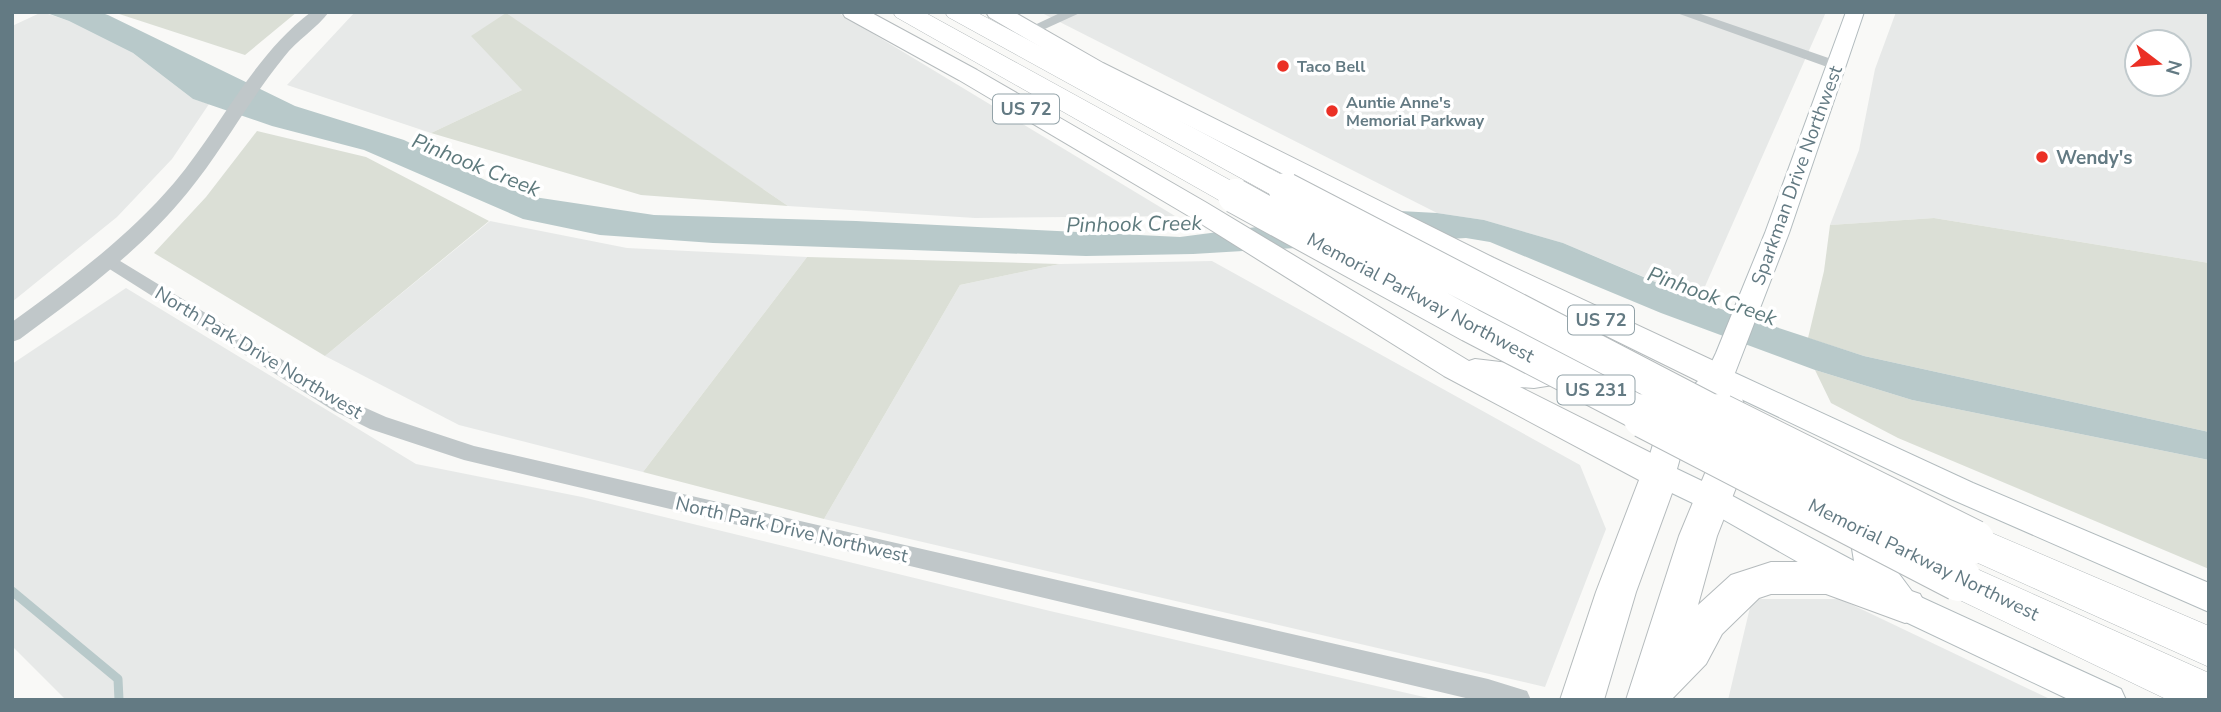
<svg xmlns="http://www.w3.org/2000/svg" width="2221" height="712" font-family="'Nunito Sans',sans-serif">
<rect width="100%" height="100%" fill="#f9f9f7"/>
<path fill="#e7e9e8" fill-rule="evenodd" d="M42 12 69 21 133 53 193 99 209 104 172 159 117 217 12 302V26Z
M355 12H837L1175 216 975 218 788 206 506 14 522 90 431 133 287 85Z
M1040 12H1826L1699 300 1563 243 1484 220 1437 213Z
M1896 12H2209V263L1934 218 1830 225 1859 150 1875 69ZM2137 42H2179V84H2137Z
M490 221 627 248 807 257 643 472 459 425 325 356Z
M1212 261 1580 465 1606 529 1545 687 824 519 960 285 1060 264Z
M126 288 416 464 582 497 1050 611 1437 700H66L12 646V364Z
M1752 599H1840L2052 700H1728Z"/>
<path fill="#dbdfd6" d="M113 12H297L245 55Z
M506 13 788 206 641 195 431 133 522 90 471 36Z
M257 131 366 157 489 221 325 356 154 253 206 197Z
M1934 218 2209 263V432L1864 356 1808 338 1824 271 1830 225Z
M807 257 1060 264 960 285 824 519 643 472Z
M1815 370 1912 400 2209 460V569L1898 438 1831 403Z"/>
<path fill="#b8c9ca" d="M44 12H99L108 15 295 106 404 140 489 182 534 197 654 215 856 221 1180 237 1358 214 1400 211 1437 213 1484 220 1563 243 1712 306 1864 356 2209 432V460L1912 400 1815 370 1661 313 1490 242 1466 238 1193 254 1086 256 713 243 600 235 523 219 364 150 272 126 193 99 133 53 69 21Z"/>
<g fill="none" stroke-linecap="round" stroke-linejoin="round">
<path stroke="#b8c9ca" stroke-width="9" d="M12 591 118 679 119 700"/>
<g stroke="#b2bbbe" stroke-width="2">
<path id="secondary" d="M1846 12H1864L1789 233 1735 373 1973 483 2209 583V612L1951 499 1722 390 1690 422 1677 469 1725 492 1854 561 1847 518 1852 509 1863 506 1874 509 1879 518 1885 555 1914 594 2121 689 2126 700H2070L1893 616 1703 508 1649 482 1644 474 1661 418 1707 372 1716 353 1765 233Z"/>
</g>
<g stroke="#b5bbbd" stroke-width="2">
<path id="trunk" d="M842 12H870L977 70 1207 203 1469 361 1475 359 1534 366 1577 358 1589 361 1594 369 1585 380 1534 388 1520 387 1673 464 1679 474 1636 592 1604 700H1560L1596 592 1639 480 1444 376 1187 215 959 80 845 17Z
M986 12H1014L1103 63 1494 258 1731 369 1756 437 1717 536 1698 605 1731 575 1771 562H1828L1920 594 1926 606 1920 618 1905 623 1826 594H1771L1759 598 1722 634 1706 664 1671 700H1626L1679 536 1720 437 1704 384 1472 270 1085 73 989 17Z"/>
</g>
<g stroke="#b5bbbd" stroke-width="1">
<path id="motorway" d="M893 12H924L1246 189 1251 196 1246 203 1235 205 1224 203 896 17Z
M945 12H976L1297 183 1301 190 1297 197 1286 199 1275 197 948 17Z
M1973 525 2209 626V667L1958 554 1951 542 1958 530Z
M1959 561 2209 673V700H2168L1943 592 1937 579 1943 566Z"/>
</g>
<path fill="#c0c7c9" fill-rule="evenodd" d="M1062 12H1082L1036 33 1031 34 1024 30Z
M1674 12H1695L1840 62 1843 65 1840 68H1830Z
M107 253 350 401 386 417 474 446 1488 679 1527 691 1531 700H1474L464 460 370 429 334 411 100 263 97 259Z"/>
<path fill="#c0c7c9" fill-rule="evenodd" d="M311 12H329C317 28 297 40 284 57 249 100 223 149 188 192 141 250 80 295 20 339L12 342V322C70 280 128 237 174 183 221 127 252 57 311 12Z"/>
<use href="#secondary" fill="#fff" fill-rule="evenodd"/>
<use href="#trunk" fill="#fff" fill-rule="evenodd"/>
<use href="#motorway" fill="#fff" fill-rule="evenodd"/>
<g stroke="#b5bbbd" stroke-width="36" stroke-linecap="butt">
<path id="motorway-bridge-far1" d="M1286 190 1724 418
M1235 196 1470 325 1649 418"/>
</g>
<g stroke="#b5bbbd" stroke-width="46" stroke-linecap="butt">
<path id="motorway-bridge" d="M1645 416 1959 579
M1720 416 1973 542"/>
</g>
<use href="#motorway-bridge-far1" stroke="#fff" stroke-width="34"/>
<use href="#motorway-bridge" stroke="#fff" stroke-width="44"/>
</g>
<g fill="#eb3025" stroke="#fff" stroke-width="2.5">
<circle cx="1283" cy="66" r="7"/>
<circle cx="1332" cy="111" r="7"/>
<circle cx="2042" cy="157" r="7"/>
</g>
<g text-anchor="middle" stroke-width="7" stroke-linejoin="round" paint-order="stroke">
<g font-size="16" font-weight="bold" fill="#637a83" stroke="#fff" text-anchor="start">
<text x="1297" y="72">Taco Bell</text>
<text x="1346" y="108">Auntie Anne's<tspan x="1346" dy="18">Memorial Parkway</tspan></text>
</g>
<g fill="#fff" stroke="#92a2a8" stroke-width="2">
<rect x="993" y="94.5" width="66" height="29" rx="5"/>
<rect x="1568" y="305.5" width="66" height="29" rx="5"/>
<rect x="1557.5" y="375.5" width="77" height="29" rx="5"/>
</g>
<g font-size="18" font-weight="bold" fill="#637a83">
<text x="1026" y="115">US 72</text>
<text x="1601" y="326">US 72</text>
<text x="1596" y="396">US 231</text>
</g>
<g font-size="19" font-weight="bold" fill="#637a83" stroke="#fff" text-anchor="start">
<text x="2056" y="164">Wendy's</text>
</g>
<g font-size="19" fill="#637a83" stroke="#fff">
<text transform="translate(1796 175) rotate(-70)" y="7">Sparkman Drive Northwest</text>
<text transform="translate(1421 297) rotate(28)" y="7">Memorial Parkway Northwest</text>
<text transform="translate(259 352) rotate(31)" y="7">North Park Drive Northwest</text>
<text transform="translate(792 529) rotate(13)" y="7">North Park Drive Northwest</text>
<text transform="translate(1924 559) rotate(26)" y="7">Memorial Parkway Northwest</text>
</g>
<g font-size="21" font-style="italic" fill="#5e7a7d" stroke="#fff">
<text transform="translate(476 165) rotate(22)" y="7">Pinhook Creek</text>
<text transform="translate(1134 224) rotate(-1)" y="7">Pinhook Creek</text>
<text transform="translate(1712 296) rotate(20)" y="7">Pinhook Creek</text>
</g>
</g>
<rect width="2221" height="712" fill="none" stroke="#637a83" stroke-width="28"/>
<g transform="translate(2158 63) rotate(106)"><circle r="33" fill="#ffffff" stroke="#c1cacd" stroke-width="2"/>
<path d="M0-5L12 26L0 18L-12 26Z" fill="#eb3025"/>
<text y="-10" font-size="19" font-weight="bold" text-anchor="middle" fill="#637a83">N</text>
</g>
</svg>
